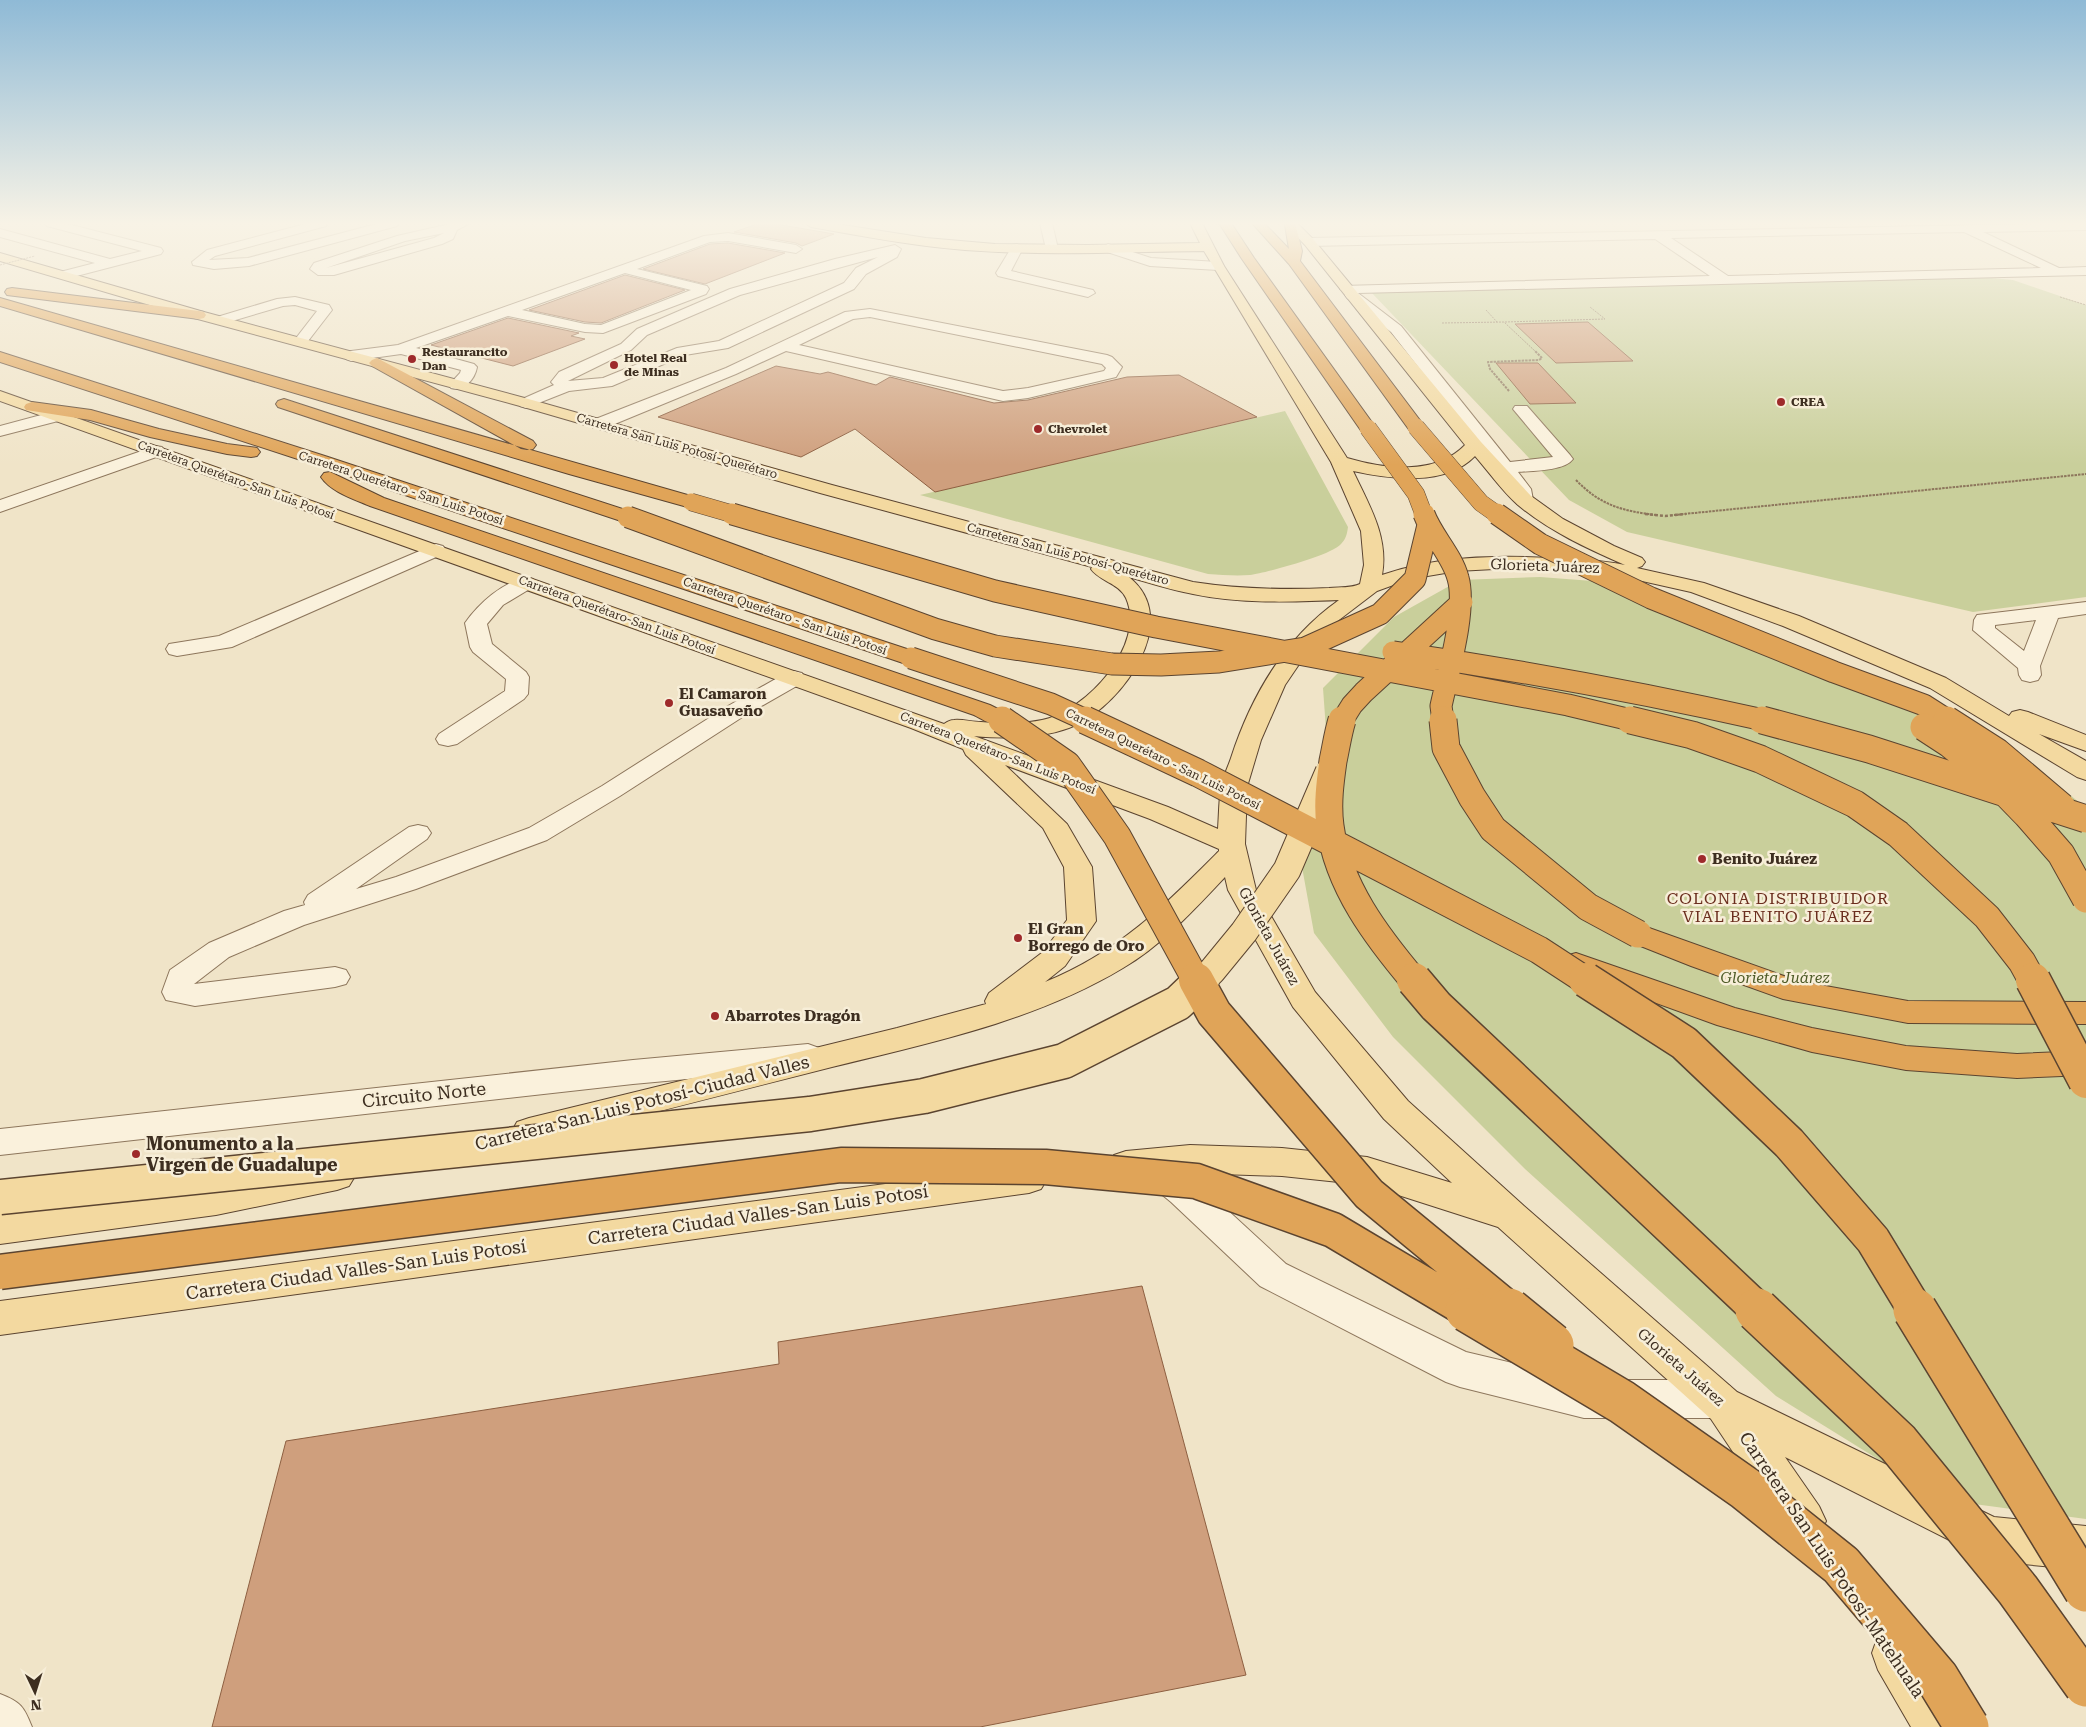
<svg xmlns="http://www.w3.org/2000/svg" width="2086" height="1727" font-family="'Roboto Serif',serif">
<rect width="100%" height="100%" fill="#f0e4c8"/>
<path fill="#c9cf9b" d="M1981 277 2013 280 2086 305V597L1973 612 1627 532 1569 500 1370 291Z
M1285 411 1348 527C1347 534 1346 539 1341 544 1330 556 1268 572 1250 575 1236 576 1222 575 1208 574L920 495Z
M1540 577 1619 583 1904 696 2048 777 2086 808V1519L1944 1500 1776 1396 1525 1169 1393 1037 1314 933 1294 823 1329 772 1323 688 1394 617 1460 580Z"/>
<path fill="#cf9f7d" stroke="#8d5f41" d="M760 223H770L834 234 802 246 796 243 734 232Z
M728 243 785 253 705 284 643 269 710 244Z
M625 275 685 290 601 323 585 322 529 310Z
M508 318 579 333 571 336 585 339 513 366 431 345Z
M1588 322 1633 361 1556 363 1515 324Z
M1496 363H1538L1576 403 1530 404Z
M776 366 820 374 828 372 876 385 890 377 994 403 1028 400 1127 377 1179 375 1257 417 935 492 855 429 801 457 658 417Z
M1142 1286 1246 1675 980 1727H212L286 1441 779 1364 778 1342Z"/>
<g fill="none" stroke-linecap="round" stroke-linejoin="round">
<g stroke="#8d765c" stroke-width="2">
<path id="minor" d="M45 223H64L161 248 163 251 161 254 65 279 60 278 58 275 60 272 95 263 0 237V229L110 259 142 251 47 226Z
M309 223H328L326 226 215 256 209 260 248 258 380 223H399L397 226 249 266 214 269 193 265 192 262 207 250Z
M454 223H470L457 230 453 239 442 244 334 275H318L310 269 314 263 397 236ZM444 233 434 238 326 268 405 241Z
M1040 223H1052L1058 249 1056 252 1052 253 1046 249Z
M2086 223V230L1983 232 2059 268 2086 267V275L1358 293 1401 326 1510 462 1553 457 1513 409 1515 406H1527L1570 455 1573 459C1565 471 1531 471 1518 472L1531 489 1533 500 1531 504 1524 506 1517 504 1513 490 1500 473 1489 472 1486 468 1489 464 1493 463 1391 332 1347 298 1345 295 1347 293 1340 289 1342 286 1710 276 1655 239 1309 246 1303 242 1309 238ZM1964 232 2041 268 1728 276 1671 238Z
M728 233 796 245 802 249 796 253 728 241 710 242 637 269 707 286 709 289 706 294 603 333 585 332 508 316 416 348 474 364 477 367C475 379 464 392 451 388L449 385 460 373 461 370 401 354 351 361 346 359 343 356 346 353 351 351 398 345 704 236ZM625 273 691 290 601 325 585 324 522 310Z
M1017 244 1023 248 1011 271 1093 290 1095 293 1088 297 998 276 996 273 1013 245Z
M1108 244 1151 258 1218 262 1224 266 1218 270 1150 266 1104 251 1102 248Z
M895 245 901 249 897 257 866 274 854 289 728 348 685 355 612 386 569 391 526 408 520 406 518 403 520 400 554 385 551 382 559 372 621 344 637 329 730 289 835 259ZM878 257 856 268 844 283 719 341 677 348 603 378 568 381 631 350 647 335 740 295Z
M295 297 329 305 332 310 305 345H295L293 342 317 311 295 305 283 306 222 324 217 323 215 320 217 317 277 299Z
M870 309 1107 355 1112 357 1122 367 1116 377 1028 398 1003 401 786 351 736 374 605 428H593L591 424 593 420 726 368 845 312ZM870 317 1102 364 1106 368 1104 371 1028 388 1003 391 799 345 853 319Z
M56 411 62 412 64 416 62 420 0 436V426Z
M156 446 162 447 165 451 162 455 0 512V500Z
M436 544 443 546 446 550 443 554 232 647 177 656 169 654 166 649 169 644 219 636Z
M526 577 533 579 536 583 533 587 503 605 487 624 492 644 526 672 529 677 528 694 524 699 457 744 448 746 439 744 436 739 439 734 505 691 506 679 473 652 470 647 465 623C479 603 502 583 526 577Z
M2086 602V614L2058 618 2040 666 2041 675 2038 680 2030 682 2022 680 2019 675 2018 668 1973 630 1974 620 1977 615ZM2036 620 2024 651 1995 628V625Z
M794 671 802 673 805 678 802 683 744 716 620 796 547 840 416 889 304 925 229 957 194 984 335 967 346 970 350 977 346 984 335 987 195 1006 166 1000 162 992 170 970 209 943 284 911 305 905 304 902 308 895 409 827 418 825 427 827 431 833 427 839 356 889 396 877 529 828 602 786 728 706 786 673Z
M808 1044 819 1048 824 1056 819 1064 808 1068 633 1084 0 1155V1129L633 1060Z
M1161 1160 1173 1164 1197 1182 1286 1264 1466 1352 1584 1380H1716L1730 1386 1736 1399 1730 1412 1716 1418H1584L1460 1387 1446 1382 1260 1286 1171 1202 1149 1184 1143 1174 1149 1164Z
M0 1694C21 1702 24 1707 32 1727H0Z"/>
</g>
<g stroke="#5b4430" stroke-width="2">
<path id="major" d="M805 223H830L926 238 995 244 1087 245 1200 243 1190 223H1202L1224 266 1347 458C1384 469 1435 476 1465 445L1305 245 1284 223H1297L1313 239 1481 442 1531 496 1563 519 1614 546 1642 558 1645 562 1642 566 1637 568 1704 583 1799 616 1946 678 2009 716 2012 712 2020 710 2028 712 2086 735V751L2039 734 2086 761V780L2077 777 1930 688 1783 626 1691 592 1602 572 1513 568 1457 571 1410 579 1377 591 1335 623 1306 654 1285 685 1261 740 1247 787 1245 844 1256 890 1315 992 1408 1101 1524 1206 1737 1392 1994 1517 2086 1526V1570L1991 1561 1785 1457 1819 1506 1826 1521 1819 1536 1804 1543 1789 1536 1711 1419 1498 1227 1367 1185 1282 1176 1190 1173 1126 1179 1114 1175 1109 1165 1114 1155 1126 1151 1190 1145 1282 1148 1367 1157 1452 1183 1384 1119 1293 1007 1228 890 1225 877C1194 910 1162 945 1123 968 1035 1021 930 1043 832 1067 731 1093 630 1119 529 1144L517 1140 512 1131 517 1122 529 1118 897 1028 986 1004 985 1001 989 993 1043 952 1067 920 1064 867 1043 828 966 755 963 749 911 728 0 401V391L944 724C947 722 950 720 954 720 962 719 972 722 981 722 1001 724 1022 724 1042 720 1086 711 1147 645 1126 598 1119 583 1099 581 1091 569L1092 567 820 493 520 406 194 318 0 261V253L204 312 532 400 832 485 1193 582C1239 589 1284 590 1329 588 1339 587 1352 588 1360 584L1364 565 1361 531 1331 462 1204 251C1124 252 1044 256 965 250 913 246 862 236 811 227ZM1475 456C1489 472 1502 491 1518 505 1549 531 1588 549 1625 565 1601 560 1577 559 1553 558 1496 555 1436 556 1382 575 1389 537 1369 505 1353 471 1390 479 1445 487 1475 456ZM1129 577C1150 583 1171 590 1193 594 1241 604 1290 602 1339 600 1285 638 1251 696 1231 758 1228 767 1223 777 1221 787 1219 800 1219 815 1218 829L1168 807 974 736C1007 739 1045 739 1076 725 1123 703 1183 620 1129 577ZM1005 765 1150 819 1219 849V851C1164 906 1119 952 1045 982L1065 966 1096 921 1092 867 1067 824Z
M337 1162 349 1166 355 1176 349 1186 337 1190 216 1215 0 1244V1214L216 1185Z
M1029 1165 1041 1169 1047 1179 1041 1189 1029 1193 0 1335V1301Z
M1895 1630 1912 1636 1955 1710 1962 1727H1911L1878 1670 1872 1653 1878 1636Z"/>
</g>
<g stroke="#5b4430" stroke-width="2">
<path id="highway" d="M1219 223H1231L1254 258 1376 428 1374 432H1362L1242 259Z
M1252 223H1264L1289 249 1285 225 1287 223H1295L1302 251 1300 261 1422 423 1424 427 1422 431H1410L1289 264Z
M12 288 199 311 204 312 206 315 204 318 199 319 7 295 5 292 7 289Z
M0 298 698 498 700 502 698 506 691 508 569 474 0 306Z
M0 352 328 457 919 653 922 658 919 663 911 665 903 663 316 465 0 362Z
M377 358 533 441 536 445 533 449 527 450 521 449 372 366 369 363 372 360Z
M284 399 635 513 638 517 635 521 628 523 621 521 278 407 276 404 278 401Z
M32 402 91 410 159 429 227 444 257 448 260 452 257 456 251 457 227 454 150 437 90 420 26 410 24 407 26 404Z
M330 472 384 498 990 705 1010 715 1014 720 1010 725C996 729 986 721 974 715L370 506C354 499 331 492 321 477L324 473Z
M1638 924 1798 981 1908 1001 2086 1002V1024L1908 1023 1783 999 1691 966 1628 941 1623 934 1628 927Z
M1576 953 1735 1008 1812 1028 1906 1046 2017 1054 2086 1051V1075L2017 1078 1906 1070 1812 1052 1717 1025 1565 970 1561 963 1565 956Z"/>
</g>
<path stroke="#8d765c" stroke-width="1" stroke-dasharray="2 1" stroke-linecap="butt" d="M2060 297 2086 305
M1486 310 1497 322
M1505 322 1605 319 1590 307
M1442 323 1504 322 1536 352"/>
<path stroke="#8d765c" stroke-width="2" stroke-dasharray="2.5 1" stroke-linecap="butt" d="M1509 391 1490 369 1488 362 1539 360 1542 358 1535 351
M1576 480C1600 505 1622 511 1656 515
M1674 515 2086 474"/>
<path stroke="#8d765c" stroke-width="2.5" stroke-dasharray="3 2" stroke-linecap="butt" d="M1645 514 1665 516 1686 514"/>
<use href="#minor" fill="#faf1dc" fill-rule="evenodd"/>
<use href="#major" fill="#f3d9a0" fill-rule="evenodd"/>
<use href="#highway" fill="#e0a458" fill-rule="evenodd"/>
<g stroke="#5b4430" stroke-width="29" stroke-linecap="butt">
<path id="major-bridge-far1" d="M1201 982 1212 971 1244 932 1287 870 1329 772"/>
</g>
<g stroke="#5b4430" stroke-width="37" stroke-linecap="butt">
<path id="major-bridge" d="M0 1197 810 1114 924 1096 1064 1061 1178 1003 1202 980"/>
</g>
<g stroke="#5b4430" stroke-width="18" stroke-linecap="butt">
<path id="highway-bridge-far4" d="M1416 427 1481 503 1498 515
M1368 428 1416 494 1424 515
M691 502 736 515"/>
</g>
<g stroke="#5b4430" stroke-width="23" stroke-linecap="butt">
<path id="highway-bridge-far3" d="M732 514 995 591 1156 627 1568 705 1635 721
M1424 514C1432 536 1452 555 1458 578 1467 609 1448 673 1441 706L1443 721
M1497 514 1540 544 1651 598 1834 672 1924 705 1949 721
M628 517 935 629 995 646 1112 664 1161 665 1219 662 1305 648 1380 614 1415 579 1428 525
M1393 652C1519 670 1643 693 1768 721
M911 658 1051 704 1088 721
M1002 720 1004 721
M1342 721 1352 705 1364 692 1462 602"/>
</g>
<g stroke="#5b4430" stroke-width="29" stroke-linecap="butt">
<path id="highway-bridge-far2" d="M1002 720 1067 765 1117 836 1197 982
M1085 720 1198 773 1539 950 1588 982
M1342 720C1338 733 1336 747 1333 761 1330 782 1327 804 1330 826 1338 886 1377 937 1415 982
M1443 720 1446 748 1472 797 1493 829 1588 907 1638 934
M1630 720 1692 735 1760 759 1855 804 1898 834 1987 917 2022 962 2033 982
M1762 720 1869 749 2086 819
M1947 720 1997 752 2062 807
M1924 727 1950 744 1990 777 2027 815 2061 854 2086 899"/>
</g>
<g stroke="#5b4430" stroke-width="37" stroke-linecap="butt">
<path id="highway-bridge-far1" d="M1196 980 1214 1013 1369 1194 1511 1311
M1414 980 1436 1006 1759 1311
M1586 980 1684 1043 1789 1143 1873 1240 1916 1311
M2033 980 2086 1081
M0 1272 841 1165 1045 1167 1196 1181 1333 1230 1469 1311"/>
</g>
<g stroke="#5b4430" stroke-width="46" stroke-linecap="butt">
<path id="highway-bridge" d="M1467 1310 1622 1402 1746 1489 1841 1565 1937 1678 1967 1727
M1509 1310 1552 1345
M1757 1310 1898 1443 2018 1590 2086 1685
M1915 1310 2086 1590"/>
</g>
<path stroke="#8d765c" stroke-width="1" stroke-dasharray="2 1" stroke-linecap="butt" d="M0 265 35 256"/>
<use href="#major-bridge-far1" stroke="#f3d9a0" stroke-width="27"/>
<use href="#major-bridge" stroke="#f3d9a0" stroke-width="34"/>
<use href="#highway-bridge-far4" stroke="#e0a458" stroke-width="17"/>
<use href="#highway-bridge-far3" stroke="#e0a458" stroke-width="21"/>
<use href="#highway-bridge-far2" stroke="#e0a458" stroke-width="27"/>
<use href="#highway-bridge-far1" stroke="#e0a458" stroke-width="34"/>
<use href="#highway-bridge" stroke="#e0a458" stroke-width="43"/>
</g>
<linearGradient id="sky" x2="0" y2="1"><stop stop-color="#8fbad6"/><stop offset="0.48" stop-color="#f8f3e6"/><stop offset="1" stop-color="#f8f3e6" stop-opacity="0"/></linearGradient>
<rect width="2086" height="465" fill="url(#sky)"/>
<g fill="#9e2a2b" stroke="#f7eed8" stroke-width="2">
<circle cx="412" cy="359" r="5"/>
<circle cx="614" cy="365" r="5"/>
<circle cx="1781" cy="402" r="5"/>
<circle cx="1038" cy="429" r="5"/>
<circle cx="669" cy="703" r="5"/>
<circle cx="1702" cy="859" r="5"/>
<circle cx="1018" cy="938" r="5"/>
<circle cx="715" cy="1016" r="5"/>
<circle cx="136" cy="1154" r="5"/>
</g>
<g text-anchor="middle" stroke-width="5" stroke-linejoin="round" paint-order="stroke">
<g font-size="12" font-weight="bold" fill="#3d2e20" stroke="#f7eed8" text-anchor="start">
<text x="422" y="356">Restaurancito<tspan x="422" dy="14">Dan</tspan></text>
<text x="624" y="362">Hotel Real<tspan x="624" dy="14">de Minas</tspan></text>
<text x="1791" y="406">CREA</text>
<text x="1048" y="433">Chevrolet</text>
</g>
<g font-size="12" fill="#3d2e20" stroke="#f7eed8">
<text transform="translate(677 446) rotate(16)" y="4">Carretera San Luis Potosí-Querétaro</text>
<text transform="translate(236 480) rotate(20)" y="4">Carretera Querétaro-San Luis Potosí</text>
<text transform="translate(401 488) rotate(18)" y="4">Carretera Querétaro - San Luis Potosí</text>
<text transform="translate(1068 554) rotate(15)" y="4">Carretera San Luis Potosí-Querétaro</text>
<text transform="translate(617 615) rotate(20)" y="4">Carretera Querétaro-San Luis Potosí</text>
<text transform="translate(785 616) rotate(19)" y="4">Carretera Querétaro - San Luis Potosí</text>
<text transform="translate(998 753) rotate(21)" y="4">Carretera Querétaro-San Luis Potosí</text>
<text transform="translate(1163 759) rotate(26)" y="4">Carretera Querétaro - San Luis Potosí</text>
</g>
<g font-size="15" fill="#3d2e20" stroke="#f7eed8">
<text transform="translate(1545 566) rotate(2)" y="5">Glorieta Juárez</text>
<text transform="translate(1269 936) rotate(61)" y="5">Glorieta Juárez</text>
<text transform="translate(1681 1367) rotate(41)" y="5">Glorieta Juárez</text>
</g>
<g font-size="15" font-weight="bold" fill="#3d2e20" stroke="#f7eed8" text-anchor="start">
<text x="679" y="699">El Camaron<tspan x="679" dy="17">Guasaveño</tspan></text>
<text x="1712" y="864">Benito Juárez</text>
<text x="1028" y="934">El Gran<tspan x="1028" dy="17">Borrego de Oro</tspan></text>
<text x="725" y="1021">Abarrotes Dragón</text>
</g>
<g font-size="15" font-style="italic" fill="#4d5a26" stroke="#f7eed8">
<text x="1775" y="983">Glorieta Juárez</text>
</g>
<g font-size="16" letter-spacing="1" fill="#6b2e1e" stroke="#f7eed8">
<text x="1778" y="904">COLONIA DISTRIBUIDOR<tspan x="1778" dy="18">VIAL BENITO JUÁREZ</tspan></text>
</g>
<g font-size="18" fill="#3d2e20" stroke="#f7eed8">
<text transform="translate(424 1095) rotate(-6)" y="6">Circuito Norte</text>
<text transform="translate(642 1103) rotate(-14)" y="6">Carretera San Luis Potosí-Ciudad Valles</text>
<text transform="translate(758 1215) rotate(-8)" y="6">Carretera Ciudad Valles-San Luis Potosí</text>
<text transform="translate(356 1270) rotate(-8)" y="6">Carretera Ciudad Valles-San Luis Potosí</text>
<text transform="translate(1832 1565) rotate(56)" y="6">Carretera San Luis Potosí-Matehuala</text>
</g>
<g font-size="18" font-weight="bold" fill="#3d2e20" stroke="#f7eed8" text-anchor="start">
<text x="146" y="1150">Monumento a la<tspan x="146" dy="21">Virgen de Guadalupe</tspan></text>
</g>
</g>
<g transform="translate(35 1692) rotate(176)" stroke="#f7eed8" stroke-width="4" paint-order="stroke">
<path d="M0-4L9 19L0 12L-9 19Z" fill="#3d2e20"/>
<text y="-8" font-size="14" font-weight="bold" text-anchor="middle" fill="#3d2e20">N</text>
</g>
</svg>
